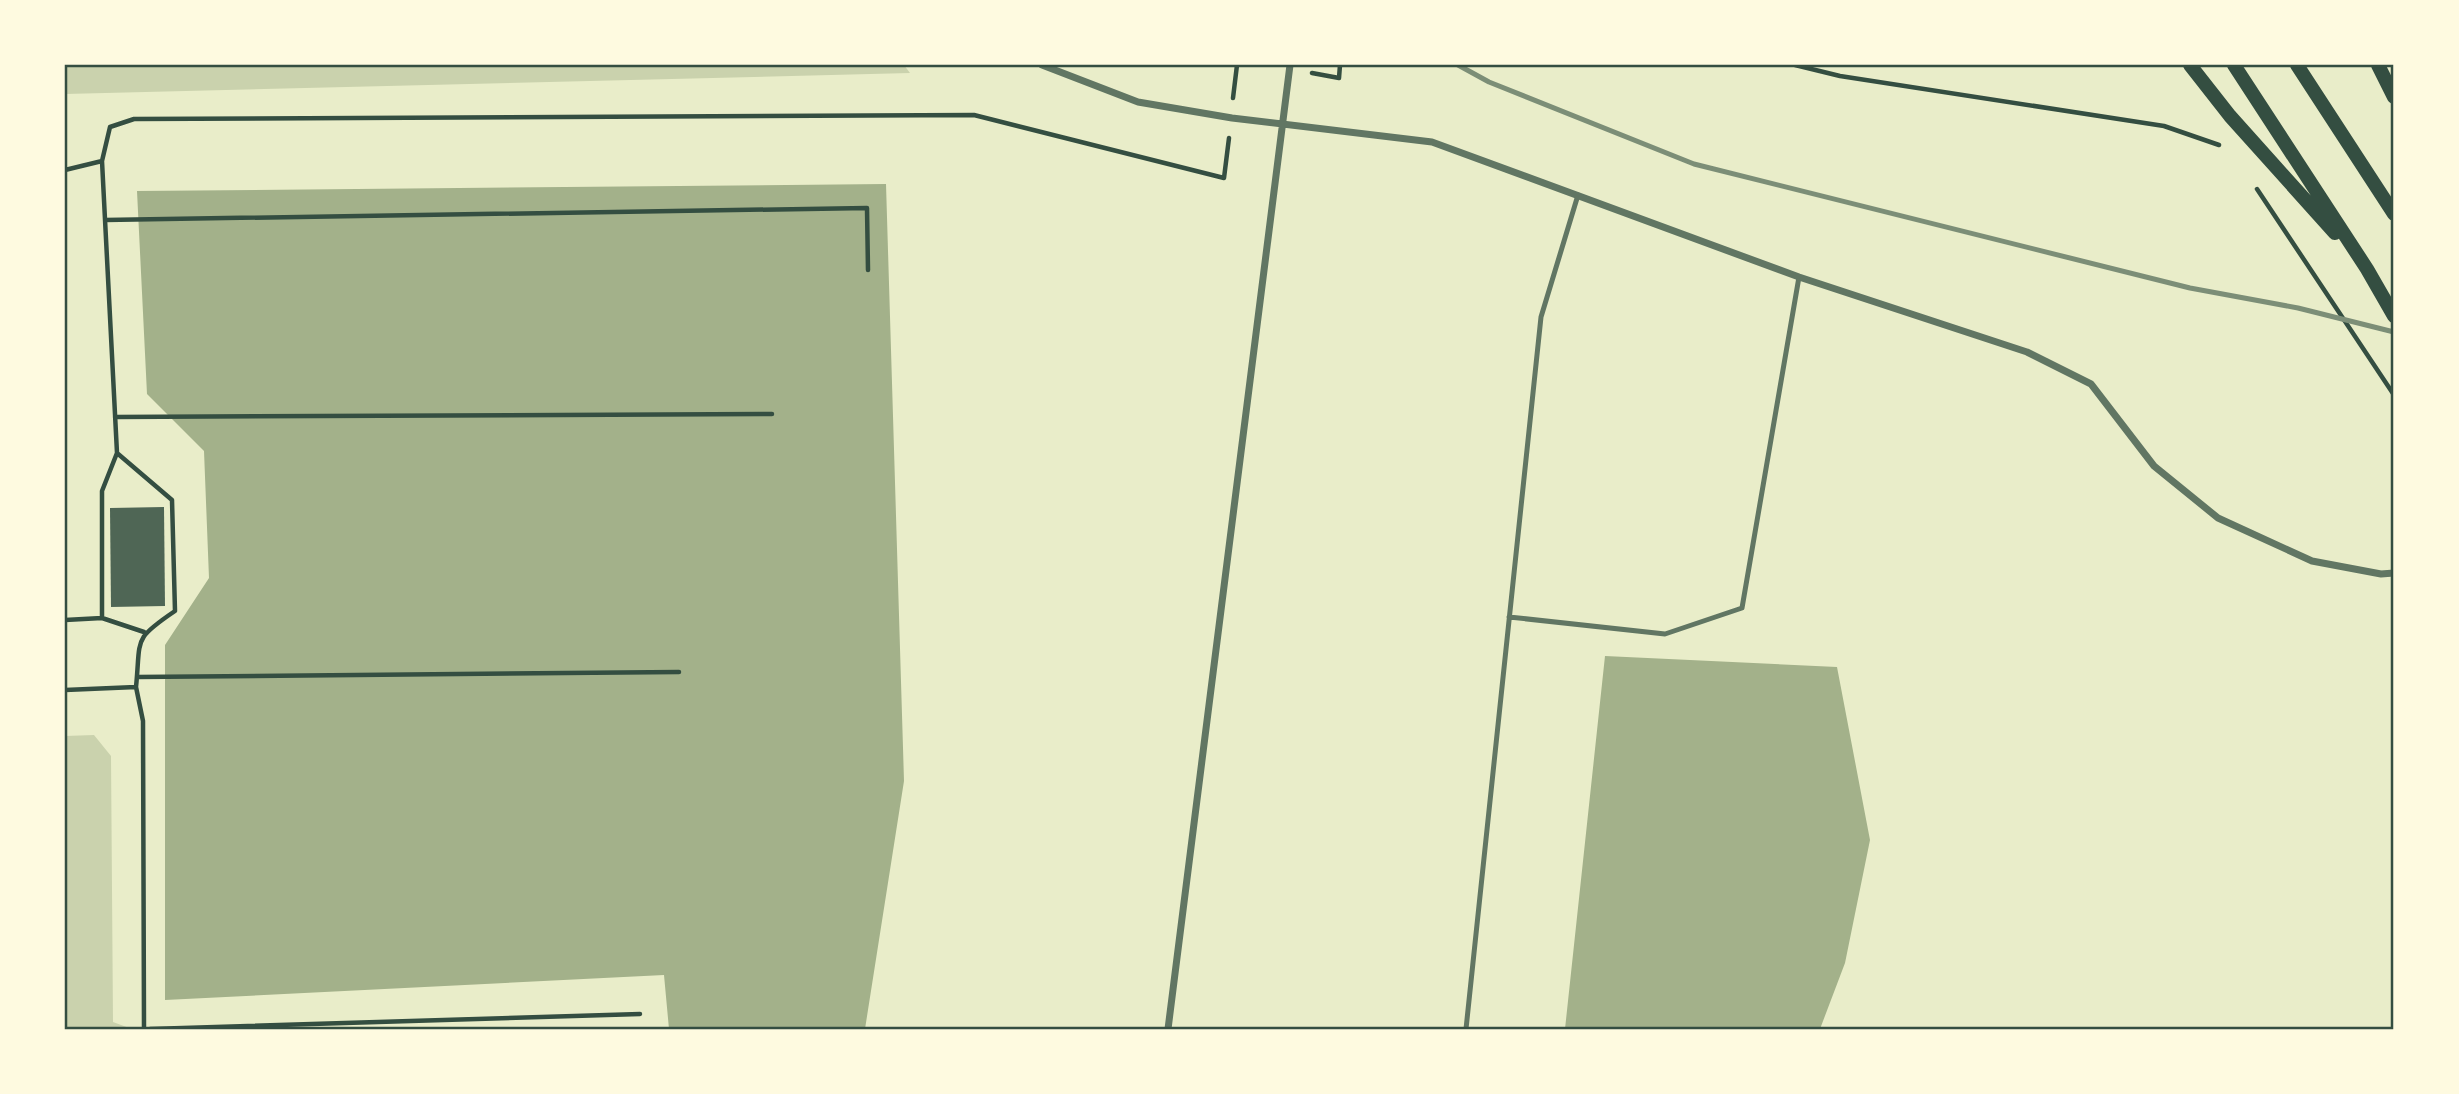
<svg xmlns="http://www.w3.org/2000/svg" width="2459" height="1094" font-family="Inter,sans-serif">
<rect width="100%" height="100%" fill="#e9edc9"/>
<path fill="#cad2ad" d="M65 65H904L910 73 65 94Z
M94 735 111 756 113 1022 132 1029H65V736Z"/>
<path fill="#a3b18a" d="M886 184 904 781 865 1029H669L664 975 165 1000V645L209 578 204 451 147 394 137 191Z
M1605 656 1837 667 1870 840 1845 963 1820 1029H1565Z"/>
<path fill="#4f6655" d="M164 507 165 606 111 607 110 508Z"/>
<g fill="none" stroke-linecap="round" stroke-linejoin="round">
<path stroke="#344e41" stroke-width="4.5" d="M1795 65 1840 76 2164 126 2219 145
M1312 73 1339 78 1340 65
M1233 98 1237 65
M102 161 117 453 172 500 175 611C132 640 141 638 136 687
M65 170 102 161 110 127 134 119 974 115 1224 178 1229 138
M2257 189 2394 395
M105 220 867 208 868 270
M115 417 772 414
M117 453 102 491V618L144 632
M65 620 102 618
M137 677 679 672
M65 690 136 687 143 721 144 1029
M150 1029 640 1014"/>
<path stroke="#617663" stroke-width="5" d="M1509 617 1665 634 1742 608 1799 277
M1466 1029 1541 317 1578 195"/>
<path stroke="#617663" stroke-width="7" d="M1042 65 1138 102 1232 118 1432 142 1799 277 2027 352 2091 384 2154 466 2218 518 2312 561 2381 574 2394 573
M1168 1029 1290 65"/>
<path stroke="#344e41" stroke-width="14" d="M2190 65 2230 116 2335 233
M2234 65 2367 269 2394 316
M2297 65 2394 214
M2378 65 2394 97"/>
<path stroke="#7c8e77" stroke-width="5" d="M1458 65 1489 82 1694 164 2190 288 2298 308 2394 332"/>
</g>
<rect width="2459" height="1094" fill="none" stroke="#fefae0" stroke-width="133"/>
<rect x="66" y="66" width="2326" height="962" fill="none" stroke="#344e41" stroke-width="2.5"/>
</svg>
